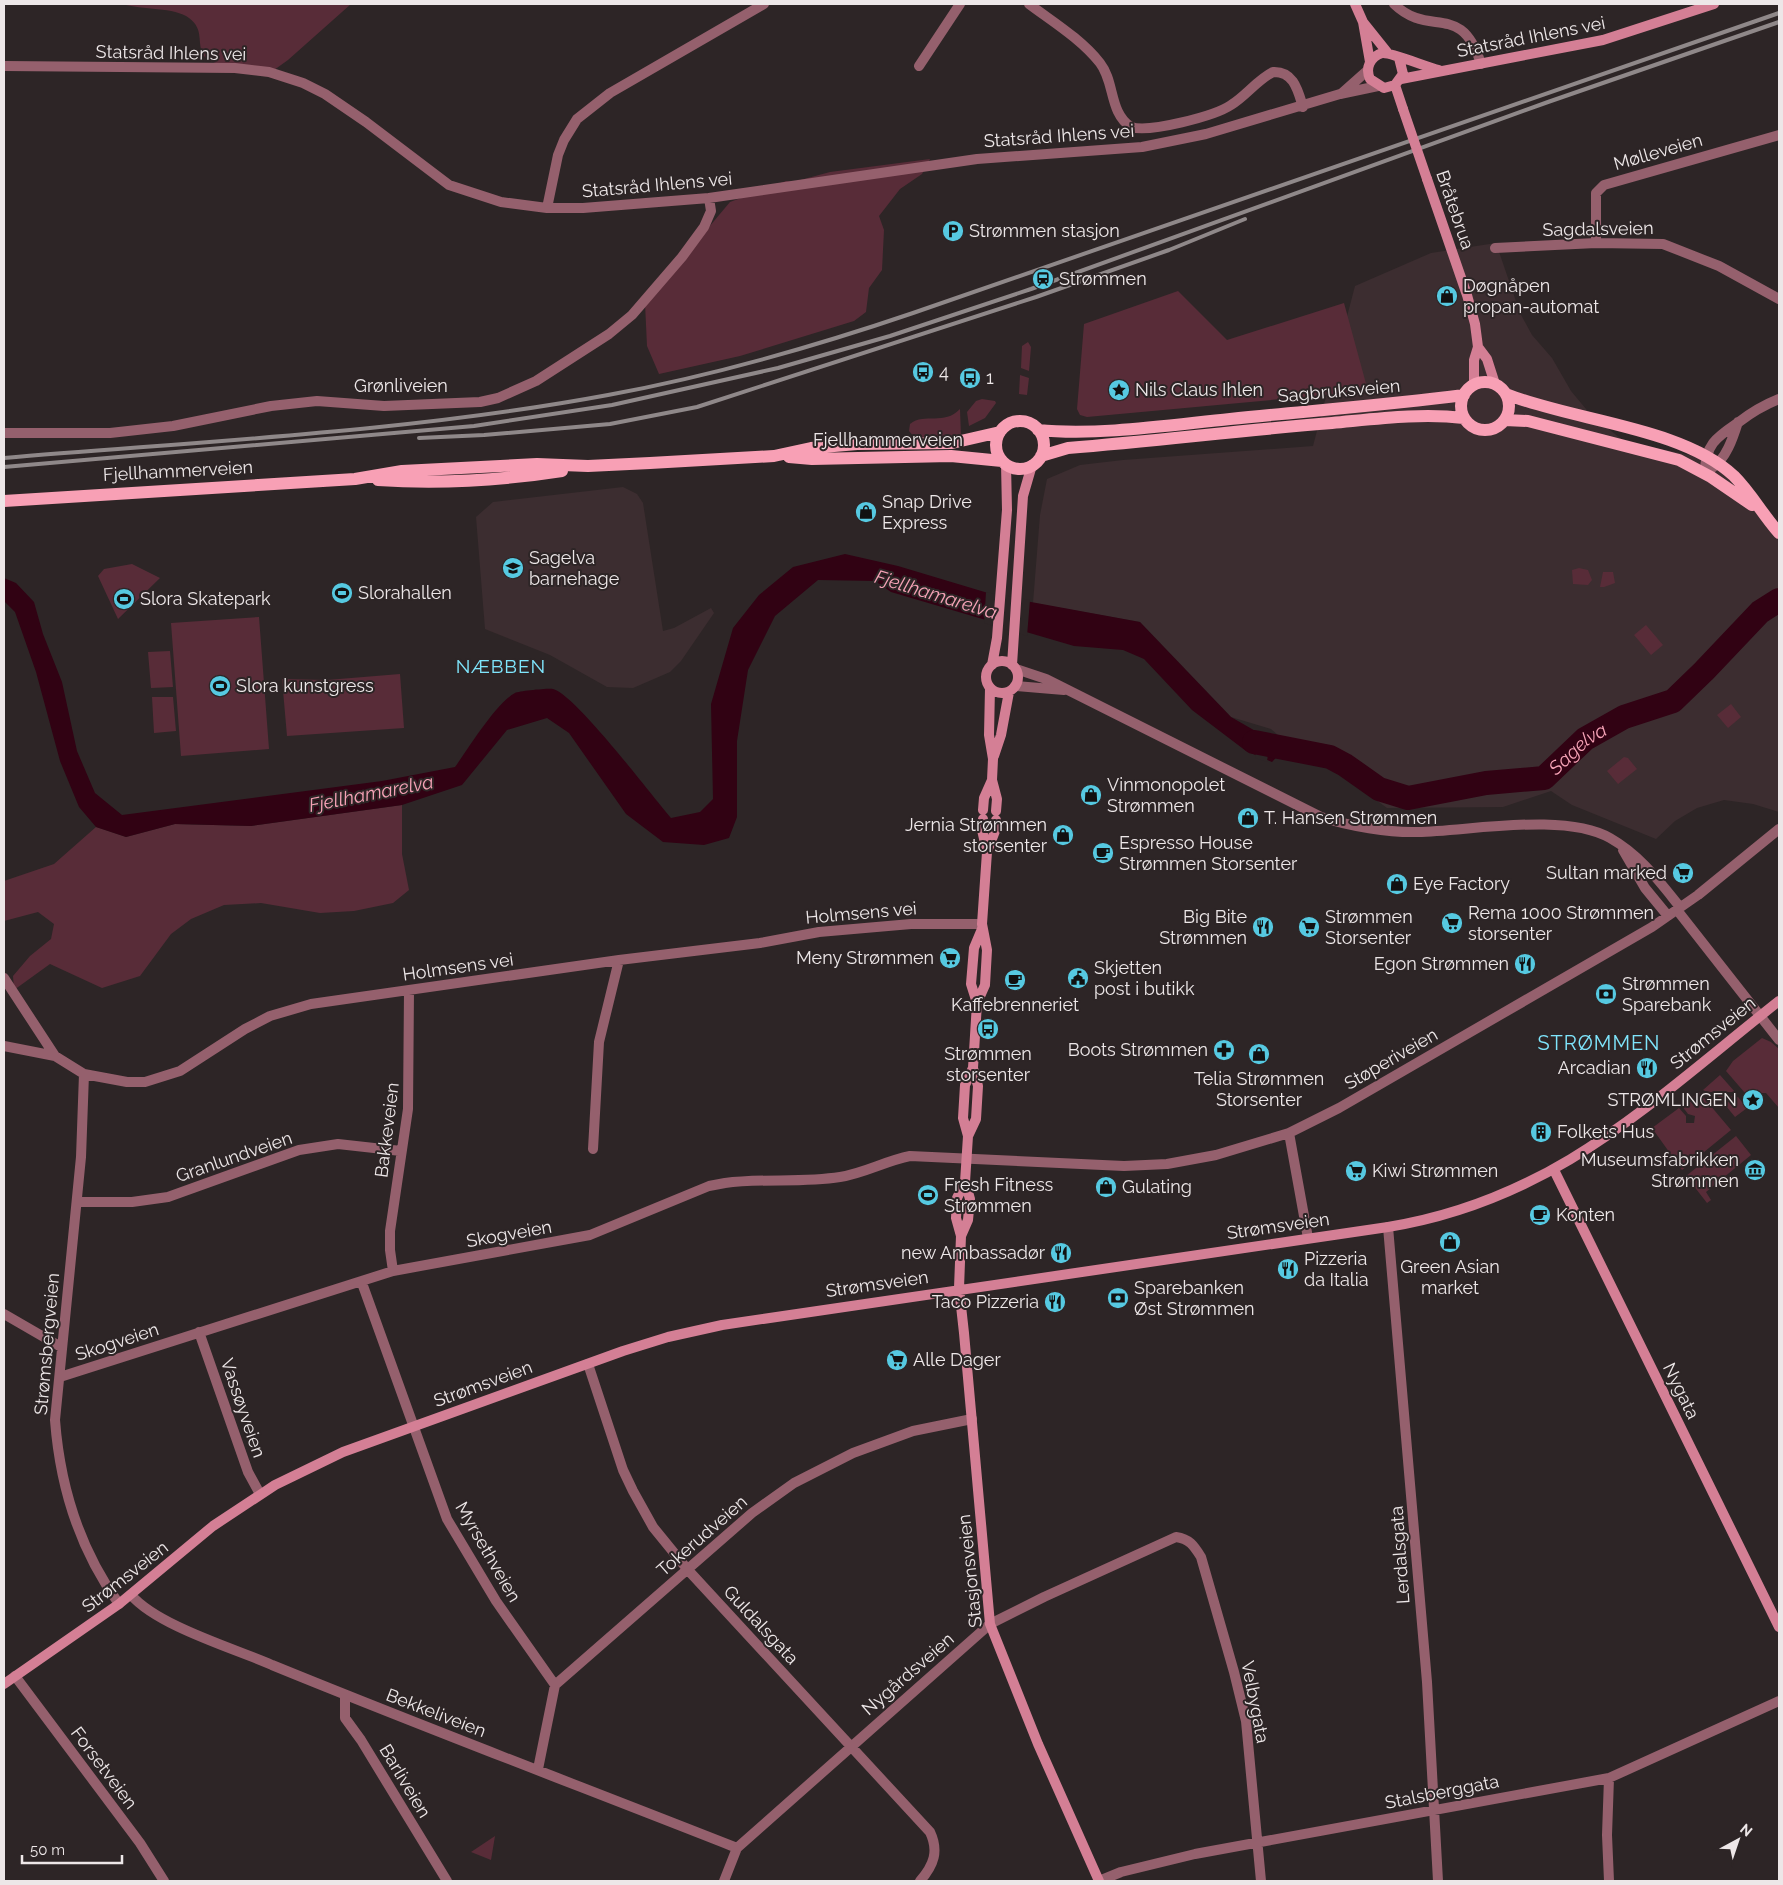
<svg xmlns="http://www.w3.org/2000/svg" width="1783" height="1885" font-family="Raleway,sans-serif">
<rect width="100%" height="100%" fill="#2d2526"/>
<path fill="#3c2d30" d="M1496 243 1520 313 1532 335 1552 358 1571 391 1591 415 1625 442 1705 458 1779 523V812L1753 804 1724 800 1697 808 1675 821 1656 839 1572 805 1551 791 1503 807 1387 808 1321 759 1287 743 1271 729 1231 717 1140 622 1033 603 1040 515 1047 479 1080 465 1123 460 1313 446 1355 286 1431 253Z
M623 487 637 494 643 503 663 631 674 628 711 608 714 613 681 661 670 672 633 688 607 687 550 655 485 629 476 517 493 502Z"/>
<path fill="#582c38" d="M122 4H351L288 60 274 70C259 68 212 68 204 56 196 43 205 30 189 18 175 7 142 10 122 4Z
M930 159 922 174 900 189 879 216 884 230 882 270 869 288 866 312 854 321 740 356 659 374 647 346 645 303 730 202 786 181 793 182 830 172Z
M1178 291 1227 340 1344 303 1368 391 1087 417 1080 415 1077 409 1084 324Z
M1028 342 1031 347 1029 371 1021 368 1022 346Z
M1020 375 1029 378 1027 395 1019 394Z
M982 399 995 401 996 403 985 418 969 426 967 412 976 401Z
M960 409 961 437 916 439 909 431 910 424C925 412 944 426 960 409Z
M132 564 160 578 118 619 98 576 104 569Z
M1579 568 1588 570 1592 580 1588 585 1573 584 1572 570Z
M1603 572H1613L1615 583 1604 587H1600Z
M259 617 269 749 181 756 171 623Z
M1646 625 1663 645 1651 655 1634 635Z
M170 651 173 687 151 688 148 652Z
M400 674 404 728 287 736 282 679 327 680Z
M152 697H173L176 731 154 733Z
M1731 704 1741 717 1728 728 1717 715Z
M1624 757 1628 758 1637 769 1618 784 1607 771Z
M402 805V854L409 890 393 903 354 911 320 913 261 903 224 905 191 919 171 934 140 976 102 988 50 964 14 990 13 976 30 956 51 939 54 924 38 912 4 921V881L54 864 96 827 126 837 175 824 251 826Z
M1762 1038 1771 1042 1779 1049V1108L1766 1093H1745L1726 1071 1733 1061Z
M1720 1075 1735 1092H1707L1703 1090Z
M1699 1092 1731 1130 1682 1170 1652 1128 1679 1108 1686 1116V1123H1694L1695 1116 1688 1114 1682 1106Z
M1717 1095 1738 1097 1747 1108 1735 1117Z
M1736 1136 1751 1155 1706 1192 1711 1200 1707 1203 1686 1176Z
M495 1836 491 1860 471 1852Z"/>
<path fill="#310213" d="M845 554 898 566 998 596 1140 622 1231 717 1285 748 1272 762 1246 751 1192 710 1144 659 1123 650 1074 646 891 592 875 581 818 580 775 616 748 670 737 741V817L729 838 704 845 663 842 626 814 569 733 547 718 507 730 462 785 402 805 251 826 175 824 126 837 96 827 79 807 60 761 36 672 15 612 4 601V578L16 583 34 602 43 634 62 682 77 751 95 793 122 815 382 781 455 767C468 749 496 703 515 693 519 691 549 688 553 689 576 695 651 795 671 818L700 812 713 799 711 704 733 628 759 595 793 567Z"/>
<path fill="#2d2526" d="M986 592 1030 600 1027 636 984 623Z
M1259 730 1270 736 1267 762 1255 758Z"/>
<g fill="none" stroke-linecap="round" stroke-linejoin="round">
<path stroke="#310213" stroke-width="24" id="s1" d="M1254 742 1330 757 1345 765 1379 789 1408 798 1486 783 1544 778 1585 739 1624 717 1673 701 1704 671 1760 612 1779 600"/>
<path stroke="#95606d" stroke-width="10" d="M1029 4C1053 22 1081 39 1100 63 1115 82 1109 113 1131 127 1149 133 1215 116 1231 105 1246 96 1257 80 1273 72 1294 71 1298 91 1303 107
M1394 4C1430 39 1461 0 1481 64
M4 66 235 68 269 72 303 83 325 94 366 122 449 185 501 202 547 208H583L709 198 977 159 1142 147 1206 134 1340 94 1378 86
M919 66 960 4
M1341 94 1368 70
M547 208 558 155 564 140 577 119 610 93 764 4
M1596 243V193L1604 185 1779 135
M1495 248 1596 243 1663 244 1719 266 1779 299
M4 433H110L173 426 271 406 317 401 384 406 480 402 498 398 536 381 609 334 632 315 682 257 704 227 711 211 709 198
M1712 468C1726 459 1733 438 1738 422
M1705 473C1705 444 1717 437 1739 422 1752 412 1764 405 1779 399
M1016 669 1046 679 1321 817C1348 826 1390 833 1418 832 1470 831 1565 812 1610 838 1640 855 1659 881 1680 907
M1015 686 1064 690
M1623 850 1645 888 1668 916
M1677 910 1779 1040
M4 978 55 1056 84 1074 127 1082H145L180 1071 245 1029 270 1016 311 1004 619 960 760 943 819 932 911 924H982
M4 1046 55 1056
M84 1074 81 1157 55 1420C60 1486 80 1550 119 1604
M1289 1133 1308 1238
M593 1149 599 1042 619 960
M77 1202H132L168 1197 299 1150 338 1144 401 1151
M1388 1227 1427 1682 1438 1881
M393 1271 390 1250V1231L408 1109 409 991
M362 1283 447 1519 496 1601 555 1685
M4 1314 61 1347
M199 1332 248 1472 260 1494
M588 1364 623 1470 633 1491 653 1527 688 1570 930 1832C939 1851 934 1865 920 1881
M60 1377 393 1271 590 1235 709 1186 725 1183C763 1178 802 1183 840 1177 865 1173 885 1161 910 1156L1124 1166 1167 1164 1216 1155 1289 1133 1339 1108 1652 927 1698 895 1779 829
M131 1595C158 1626 233 1648 272 1665 426 1728 582 1787 737 1848
M15 1676 140 1843 164 1881
M345 1695V1718L361 1740 447 1881
M538 1769 555 1685 752 1513 794 1483 853 1453 913 1431 972 1419
M724 1881 737 1848 990 1624 1044 1597 1176 1537C1190 1539 1194 1546 1201 1557L1234 1672 1246 1721 1261 1881
M1099 1881 1121 1872 1195 1854 1609 1778 1779 1701
M1609 1881 1607 1835 1609 1778"/>
<path stroke="#d47f95" stroke-width="10" d="M1355 4 1363 22 1370 62
M1363 22 1387 52
M1399 58 1403 74 1395 85 1384 88 1370 79C1365 68 1370 57 1382 53 1391 52 1426 67 1439 70
M1401 79 1603 40 1714 4
M1395 85 1403 109
M1427 179 1467 295 1475 324 1478 347 1474 360V384
M1478 347 1487 359 1495 384
M986 677a16 16 0 1 1 32 0a16 16 0 1 1-32 0Z
M992 665 997 638 1007 510 1006 464
M1012 665 1023 496 1032 465
M990 688 989 735 993 759 992 780 997 799 996 811
M994 756 1001 735 1009 692
M983 810 984 798 992 780
M983 819 982 830 987 852
M977 1003 985 985 987 950 982 924 987 852 995 831 996 820
M968 1136 976 1119 978 1086 973 1068 977 1003 971 984 974 948 982 929
M1554 1170 1779 1627
M965 1182 957 1198 956 1218 961 1236 959 1288 964 1333 990 1624 1038 1744 1099 1881
M961 1236 968 1220 970 1199 965 1182 968 1136 963 1118 965 1085 973 1068
M4 1684 119 1604 213 1526 275 1485 343 1452 623 1351 668 1337 722 1325 1388 1227C1555 1200 1652 1101 1779 1001"/>
<path stroke="#f8a0b5" stroke-width="12" d="M1461 406a24 24 0 1 1 48 0a24 24 0 1 1-48 0Z
M1506 394C1573 421 1682 427 1734 476 1751 493 1763 515 1779 533
M1505 420 1528 421 1679 460 1711 477 1752 505
M996 445a24 24 0 1 1 48 0a24 24 0 1 1-48 0Z
M1038 430C1098 436 1170 425 1230 419 1308 411 1386 405 1464 395
M1041 456 1068 448C1156 441 1244 430 1332 423 1376 419 1420 413 1464 418
M789 457 812 459 951 456 1002 461
M378 480C437 484 504 480 562 471
M4 501 355 479 402 471 537 464 588 466 650 463 774 456 811 448 857 444 952 443 1000 432"/>
<path stroke="#8f8889" stroke-width="4" d="M419 438 484 435 610 424 697 407 1036 297 1169 250 1245 219
M4 458C205 441 409 432 608 395 712 376 813 347 913 313L1779 13
M4 467 474 426 612 405 778 368 890 336 1031 289 1548 102 1779 22"/>
<path stroke="#d47f95" stroke-width="10" d="M1403 109 1427 179"/>
</g>
<defs>
<g id="parking-disc" transform="scale(1.125)"><circle r="9.5" fill="#56c9e1" stroke="#2d2526"/><path d="M-3.5-5.5H1a3.5 3.5 0 0 1 0 7H-1V5.5H-3.5ZM-1-3.4V-.6H.8a1.4 1.4 0 0 0 0-2.8Z" fill="#111"/></g>
<g id="station-disc" transform="scale(1.125)"><circle r="9.5" fill="#56c9e1" stroke="#2d2526"/><path d="M-3-6H3Q5-6 5-4V2Q5 4 3 4L4.5 6H3L1.5 4h-3L-3 6H-4.5L-3 4Q-5 4-5 2V-4Q-5-6-3-6ZM-3.5-4v3h7v-3ZM-3.5 1v1.5H-2V1ZM2 1v1.5H3.5V1Z" fill="#111"/></g>
<g id="shop-disc" transform="scale(1.125)"><circle r="9.5" fill="#56c9e1" stroke="#2d2526"/><path d="M-5-2.5h2.3a2.7 3.5 0 0 1 5.4 0H5L5.5 6h-11ZM-1.5-2.5h3a1.5 2.3 0 0 0-3 0Z" fill="#111"/></g>
<g id="bus-disc" transform="scale(1.125)"><circle r="9.5" fill="#56c9e1" stroke="#2d2526"/><path d="M-5-6H5V4H4V6H2V4H-2V6H-4V4H-5ZM-3.5-4V0h7V-4ZM-3.5 1.2v1.5H-2V1.2ZM2 1.2v1.5H3.5V1.2Z" fill="#111"/></g>
<g id="sight-disc" transform="scale(1.125)"><circle r="9.5" fill="#56c9e1" stroke="#2d2526"/><path d="M0-6L1.8-2.2L6-1.7L2.9 1.2L3.7 5.4L0 3.3L-3.7 5.4L-2.9 1.2L-6-1.7L-1.8-2.2Z" fill="#111"/></g>
<g id="school-disc" transform="scale(1.125)"><circle r="9.5" fill="#56c9e1" stroke="#2d2526"/><path d="M0-5L7-2L0 1L-7-2ZM-4 1L0 2.5L4 1V4Q0 6-4 4Z" fill="#111"/></g>
<g id="stadium-disc" transform="scale(1.125)"><circle r="9.5" fill="#56c9e1" stroke="#2d2526"/><path d="M0-5a6.5 5 0 1 0 0 10a6.5 5 0 1 0 0-10ZM-3.5-1.8h7v3.6h-7Z" fill="#111"/></g>
<g id="cafe-disc" transform="scale(1.125)"><circle r="9.5" fill="#56c9e1" stroke="#2d2526"/><path d="M-5.5-4.5H6V0H3Q3 3.5 0 3.5H-2.5Q-5.5 3.5-5.5 0ZM3-3.2v2h1.7v-2ZM-6 4.5H4V6H-6Z" fill="#111"/></g>
<g id="supermarket-disc" transform="scale(1.125)"><circle r="9.5" fill="#56c9e1" stroke="#2d2526"/><path d="M-6-5.5h2.5l.6 2H6L4.5 2H-2.5L-4.4-4H-6ZM-1.5 3.2a1.3 1.3 0 1 0 .1 0ZM3 3.2a1.3 1.3 0 1 0 .1 0Z" fill="#111"/></g>
<g id="restaurant-disc" transform="scale(1.125)"><circle r="9.5" fill="#56c9e1" stroke="#2d2526"/><path d="M-5-6h1v4h1v-4h1v4h1v-4h1v5L-1.5 .5V6h-2V.5L-5-1ZM5-6V6H3V1.5H1.5Q1.5-4 5-6Z" fill="#111"/></g>
<g id="civic-disc" transform="scale(1.125)"><circle r="9.5" fill="#56c9e1" stroke="#2d2526"/><path d="M-.6-6.5H3V-4.5H.6V-3L4-1V1h2V6H-6V1h2V-1L-.6-3ZM-1.2 2.5V6h2.4V2.5Z" fill="#111"/></g>
<g id="bank-disc" transform="scale(1.125)"><circle r="9.5" fill="#56c9e1" stroke="#2d2526"/><path d="M-6-4H6V4H-6ZM0-2.3a2.3 2.3 0 1 0 0 4.6a2.3 2.3 0 1 0 0-4.6Z" fill="#111"/></g>
<g id="pharmacy-disc" transform="scale(1.125)"><circle r="9.5" fill="#56c9e1" stroke="#2d2526"/><path d="M-2-6h4v4h4v4h-4v4h-4v-4h-4v-4h4Z" fill="#111"/></g>
<g id="building-disc" transform="scale(1.125)"><circle r="9.5" fill="#56c9e1" stroke="#2d2526"/><path d="M-4-6H4V6H1V3H-1V6H-4ZM-2.5-4.3h1.7v1.8h-1.7ZM.8-4.3h1.7v1.8H.8ZM-2.5-1h1.7V.8h-1.7ZM.8-1h1.7V.8H.8Z" fill="#111"/></g>
<g id="museum-disc" transform="scale(1.125)"><circle r="9.5" fill="#56c9e1" stroke="#2d2526"/><path d="M0-6L6-3V-2H-6V-3ZM-5-1h2V3h-2ZM-1-1h2V3h-2ZM3-1h2V3H3ZM-6 4H6V6H-6Z" fill="#111"/></g>
</defs>
<g fill-rule="evenodd">
<use href="#parking-disc" x="953" y="231"/>
<use href="#station-disc" x="1043" y="279"/>
<use href="#shop-disc" x="1447" y="296"/>
<use href="#bus-disc" x="923" y="372"/>
<use href="#bus-disc" x="970" y="378"/>
<use href="#sight-disc" x="1119" y="390"/>
<use href="#shop-disc" x="866" y="512"/>
<use href="#school-disc" x="513" y="568"/>
<use href="#stadium-disc" x="342" y="593"/>
<use href="#stadium-disc" x="124" y="599"/>
<use href="#stadium-disc" x="220" y="686"/>
<use href="#shop-disc" x="1091" y="795"/>
<use href="#shop-disc" x="1248" y="818"/>
<use href="#shop-disc" x="1063" y="835"/>
<use href="#cafe-disc" x="1103" y="853"/>
<use href="#supermarket-disc" x="1683" y="873"/>
<use href="#shop-disc" x="1397" y="884"/>
<use href="#supermarket-disc" x="1452" y="923"/>
<use href="#restaurant-disc" x="1263" y="927"/>
<use href="#supermarket-disc" x="1309" y="927"/>
<use href="#supermarket-disc" x="950" y="958"/>
<use href="#restaurant-disc" x="1525" y="964"/>
<use href="#civic-disc" x="1078" y="978"/>
<use href="#cafe-disc" x="1015" y="980"/>
<use href="#bank-disc" x="1606" y="994"/>
<use href="#bus-disc" x="988" y="1029"/>
<use href="#pharmacy-disc" x="1224" y="1050"/>
<use href="#shop-disc" x="1259" y="1054"/>
<use href="#restaurant-disc" x="1647" y="1068"/>
<use href="#sight-disc" x="1753" y="1100"/>
<use href="#building-disc" x="1541" y="1132"/>
<use href="#museum-disc" x="1755" y="1170"/>
<use href="#supermarket-disc" x="1356" y="1171"/>
<use href="#shop-disc" x="1106" y="1187"/>
<use href="#stadium-disc" x="928" y="1195"/>
<use href="#cafe-disc" x="1540" y="1215"/>
<use href="#shop-disc" x="1450" y="1242"/>
<use href="#restaurant-disc" x="1061" y="1253"/>
<use href="#restaurant-disc" x="1288" y="1269"/>
<use href="#bank-disc" x="1118" y="1298"/>
<use href="#restaurant-disc" x="1055" y="1302"/>
<use href="#supermarket-disc" x="897" y="1360"/>
</g>
<g text-anchor="middle" stroke-width="4" stroke-linejoin="round" paint-order="stroke">
<g font-size="18" fill="#ede7e8" stroke="#2d2526">
<text transform="translate(1531 37) rotate(-11)" y="6">Statsråd Ihlens vei</text>
<text transform="translate(171 53) rotate(1)" y="6">Statsråd Ihlens vei</text>
<text transform="translate(1059 136) rotate(-4)" y="6">Statsråd Ihlens vei</text>
<text transform="translate(1658 152) rotate(-16)" y="6">Mølleveien</text>
<text transform="translate(657 185) rotate(-5)" y="6">Statsråd Ihlens vei</text>
<text transform="translate(1455 210) rotate(71)" y="6">Bråtebrua</text>
<text transform="translate(1598 229) rotate(-1)" y="6">Sagdalsveien</text>
<text x="401" y="392">Grønliveien</text>
<text transform="translate(1339 391) rotate(-5)" y="6">Sagbruksveien</text>
<text x="888" y="446">Fjellhammerveien</text>
<text transform="translate(178 471) rotate(-3)" y="6">Fjellhammerveien</text>
<text transform="translate(861 913) rotate(-5)" y="6">Holmsens vei</text>
<text transform="translate(458 967) rotate(-8)" y="6">Holmsens vei</text>
<text transform="translate(1713 1033) rotate(-39)" y="6">Strømsveien</text>
<text transform="translate(1391 1059) rotate(-30)" y="6">Støperiveien</text>
<text transform="translate(387 1130) rotate(-83)" y="6">Bakkeveien</text>
<text transform="translate(234 1157) rotate(-19)" y="6">Granlundveien</text>
<text transform="translate(1278 1226) rotate(-8)" y="6">Strømsveien</text>
<text transform="translate(509 1234) rotate(-10)" y="6">Skogveien</text>
<text transform="translate(877 1284) rotate(-8)" y="6">Strømsveien</text>
<text transform="translate(117 1342) rotate(-18)" y="6">Skogveien</text>
<text transform="translate(47 1344) rotate(-85)" y="6">Strømsbergveien</text>
<text transform="translate(483 1384) rotate(-20)" y="6">Strømsveien</text>
<text transform="translate(1681 1391) rotate(64)" y="6">Nygata</text>
<text transform="translate(243 1408) rotate(71)" y="6">Vassøyveien</text>
<text transform="translate(702 1536) rotate(-41)" y="6">Tokerudveien</text>
<text transform="translate(488 1552) rotate(60)" y="6">Myrsethveien</text>
<text transform="translate(1400 1555) rotate(-94)" y="6">Lerdalsgata</text>
<text transform="translate(970 1571) rotate(-96)" y="6">Stasjonsveien</text>
<text transform="translate(125 1577) rotate(-38)" y="6">Strømsveien</text>
<text transform="translate(761 1625) rotate(47)" y="6">Guldalsgata</text>
<text transform="translate(908 1674) rotate(-41)" y="6">Nygårdsveien</text>
<text transform="translate(1255 1702) rotate(79)" y="6">Velbygata</text>
<text transform="translate(436 1713) rotate(21)" y="6">Bekkeliveien</text>
<text transform="translate(104 1768) rotate(53)" y="6">Forsetveien</text>
<text transform="translate(405 1781) rotate(59)" y="6">Barliveien</text>
<text transform="translate(1442 1792) rotate(-11)" y="6">Stalsberggata</text>
</g>
<g font-size="18" fill="#ede7e8" stroke="#2d2526" text-anchor="start">
<text x="969" y="237">Strømmen stasjon</text>
<text x="1059" y="285">Strømmen</text>
<text x="1463" y="292">Døgnåpen<tspan x="1463" dy="21">propan-automat</tspan></text>
<text x="939" y="378">4</text>
<text x="986" y="384">1</text>
<text x="1135" y="396">Nils Claus Ihlen</text>
<text x="882" y="508">Snap Drive<tspan x="882" dy="21">Express</tspan></text>
<text x="529" y="564">Sagelva<tspan x="529" dy="21">barnehage</tspan></text>
<text x="358" y="599">Slorahallen</text>
<text x="140" y="605">Slora Skatepark</text>
<text x="236" y="692">Slora kunstgress</text>
<text x="1107" y="791">Vinmonopolet<tspan x="1107" dy="21">Strømmen</tspan></text>
<text x="1264" y="824">T. Hansen Strømmen</text>
<text x="1047" y="831" text-anchor="end">Jernia Strømmen<tspan x="1047" dy="21">storsenter</tspan></text>
<text x="1119" y="849">Espresso House<tspan x="1119" dy="21">Strømmen Storsenter</tspan></text>
<text x="1667" y="879" text-anchor="end">Sultan marked</text>
<text x="1413" y="890">Eye Factory</text>
<text x="1468" y="919">Rema 1000 Strømmen<tspan x="1468" dy="21">storsenter</tspan></text>
<text x="1247" y="923" text-anchor="end">Big Bite<tspan x="1247" dy="21">Strømmen</tspan></text>
<text x="1325" y="923">Strømmen<tspan x="1325" dy="21">Storsenter</tspan></text>
<text x="934" y="964" text-anchor="end">Meny Strømmen</text>
<text x="1509" y="970" text-anchor="end">Egon Strømmen</text>
<text x="1094" y="974">Skjetten<tspan x="1094" dy="21">post i butikk</tspan></text>
<text x="1622" y="990">Strømmen<tspan x="1622" dy="21">Sparebank</tspan></text>
<text x="1015" y="1011" text-anchor="middle">Kaffebrenneriet</text>
<text x="1208" y="1056" text-anchor="end">Boots Strømmen</text>
<text x="988" y="1060" text-anchor="middle">Strømmen<tspan x="988" dy="21">storsenter</tspan></text>
<text x="1631" y="1074" text-anchor="end">Arcadian</text>
<text x="1259" y="1085" text-anchor="middle">Telia Strømmen<tspan x="1259" dy="21">Storsenter</tspan></text>
<text x="1737" y="1106" text-anchor="end">STRØMLINGEN</text>
<text x="1557" y="1138">Folkets Hus</text>
<text x="1739" y="1166" text-anchor="end">Museumsfabrikken<tspan x="1739" dy="21">Strømmen</tspan></text>
<text x="1372" y="1177">Kiwi Strømmen</text>
<text x="944" y="1191">Fresh Fitness<tspan x="944" dy="21">Strømmen</tspan></text>
<text x="1122" y="1193">Gulating</text>
<text x="1556" y="1221">Konten</text>
<text x="1045" y="1259" text-anchor="end">new Ambassadør</text>
<text x="1304" y="1265">Pizzeria<tspan x="1304" dy="21">da Italia</tspan></text>
<text x="1450" y="1273" text-anchor="middle">Green Asian<tspan x="1450" dy="21">market</tspan></text>
<text x="1134" y="1294">Sparebanken<tspan x="1134" dy="21">Øst Strømmen</tspan></text>
<text x="1039" y="1308" text-anchor="end">Taco Pizzeria</text>
<text x="913" y="1366">Alle Dager</text>
</g>
<g font-size="19" font-style="italic" fill="#f7a3b7" stroke="#2d2526">
<text transform="translate(936 594) rotate(17)" y="7">Fjellhamarelva</text>
<text dy="7" stroke="none"><textPath href="#s1" startOffset="349">Sagelva</textPath></text>
<text transform="translate(371 793) rotate(-11)" y="7">Fjellhamarelva</text>
</g>
<g font-size="19" letter-spacing="1" fill="#7fe5fc" stroke="#2d2526">
<text x="501" y="673">NÆBBEN</text>
</g>
<g font-size="20" letter-spacing="1" fill="#7fe5fc" stroke="#2d2526">
<text x="1599" y="1050">STRØMMEN</text>
</g>
</g>
<rect width="1783" height="1885" fill="none" stroke="#ede7e8" stroke-width="10"/>
<g transform="translate(1738 1840) rotate(40)" stroke="#2d2526" stroke-width="4" paint-order="stroke">
<path d="M0-4L9 19L0 12L-9 19Z" fill="#ede7e8"/>
<text y="-8" font-size="14" font-weight="bold" text-anchor="middle" fill="#ede7e8">N</text>
</g>
<path d="M22 1855v8h100v-8" fill="none" stroke="#ede7e8" stroke-width="2.5"/>
<text x="30" y="1855" font-size="15" fill="#ede7e8" stroke="#2d2526" stroke-width="4" paint-order="stroke">50 m</text>
</svg>
